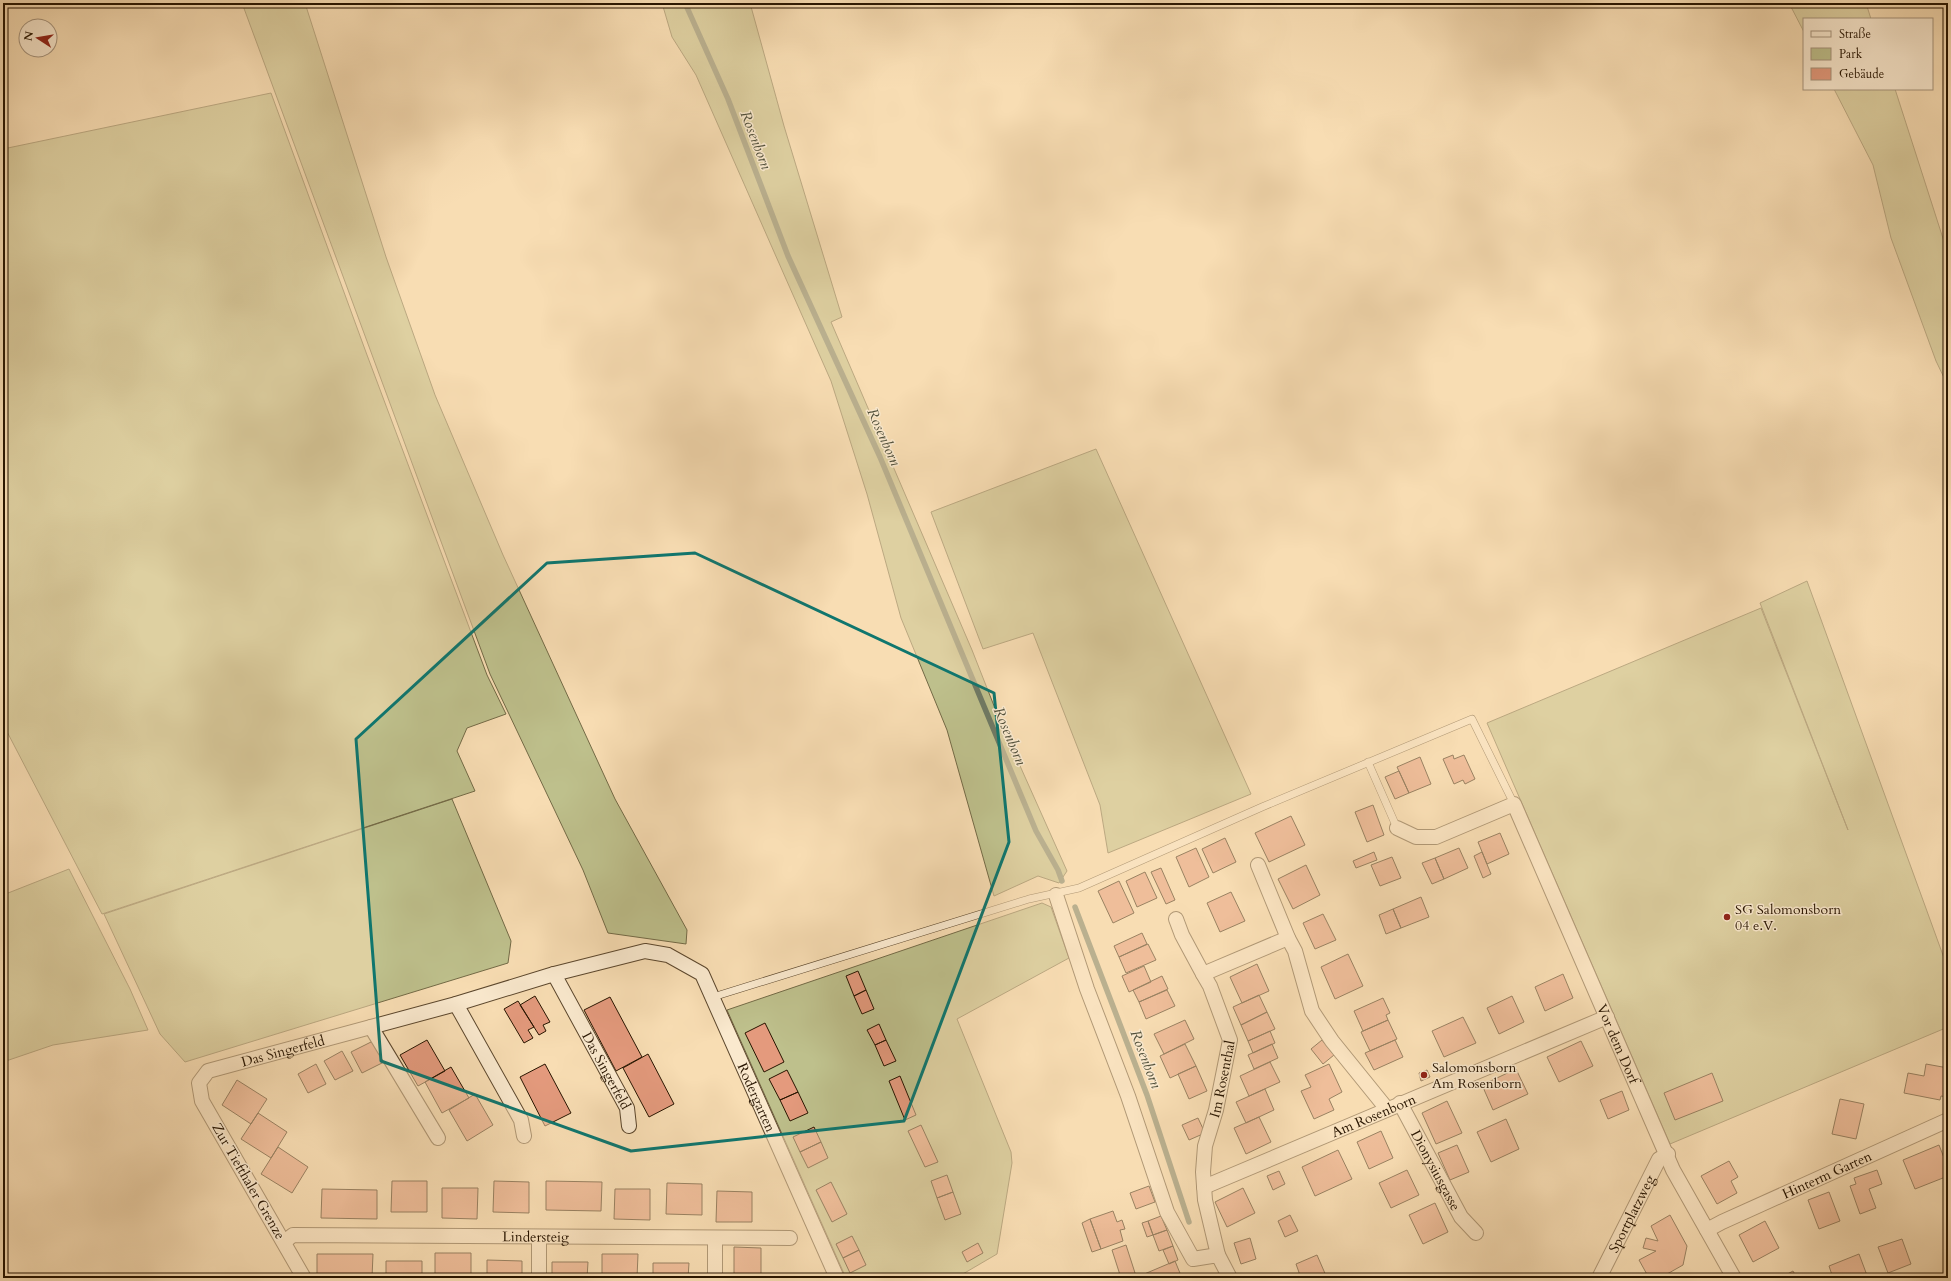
<svg xmlns="http://www.w3.org/2000/svg" width="1951" height="1281" font-family="Cardo,serif">
<rect width="100%" height="100%" fill="#f8ddb3"/>
<filter id="stains"><feTurbulence type="fractalNoise" baseFrequency=".005" numOctaves="4"/><feColorMatrix values="0 0 0 0 .2 0 0 0 0 .09 0 0 0 0 .02 0 0 0 .5 -.17"/></filter>
<radialGradient id="worn" r=".72"><stop offset=".6" stop-color="#630" stop-opacity="0"/><stop offset="1" stop-color="#630" stop-opacity=".3"/></radialGradient>
<path fill="#bec08c" stroke="#736a46" d="M242 3H305L386 257 435 395 503 555 615 799 687 930 686 944 608 933 583 870 490 674Z
M662 3H750L784 126 842 317 831 322 972 650 1000 721 1067 871 1059 883 1038 876 994 896 947 730 901 618 867 494 831 381 696 75 672 37Z
M1789 3H1866L1871 19H1804V32Z
M1834 89H1895L1948 254V386L1936 361 1891 238 1873 165Z
M271 93 367 355 487 675 506 714 467 728 457 751 475 791 102 914 3 724V149Z
M1096 449 1251 794 1108 853 1100 805 1033 633 983 649 931 512Z
M1807 581 1948 969V1027L1670 1144 1487 723 1761 608 1848 830 1760 603Z
M452 799 511 941 508 963 185 1062 160 1034 104 914Z
M69 869 130 989 148 1030 53 1045 3 1062V895Z
M1042 903 1051 907 1069 958 957 1019 1011 1152 1012 1163 997 1254 956 1278H846L727 1010Z"/>
<g fill="none" stroke-linecap="round" stroke-linejoin="round">
<path stroke="#6f7a65" stroke-width="5.5" d="M685 3 728 99 788 256 880 457 1036 831 1058 870 1062 881
M1075 907 1147 1095 1189 1222"/>
</g>
<path fill="#e49a7d" stroke="#281500" d="M1453 755 1454 759 1464 755 1475 779 1465 784 1463 780 1454 784 1443 759Z
M1420 757 1431 784 1409 793 1397 767Z
M1399 771 1409 793 1395 799 1385 777Z
M1373 805 1384 835 1367 842 1355 812Z
M1291 816 1305 845 1269 862 1255 833Z
M1500 833 1509 854 1487 864 1478 842Z
M1225 838 1236 862 1213 873 1202 849Z
M1196 848 1209 877 1189 887 1176 857Z
M1459 848 1468 868 1444 879 1435 858Z
M1374 852 1377 860 1356 868 1353 861Z
M1482 852 1491 874 1483 878 1474 856Z
M1392 857 1401 878 1380 886 1371 865Z
M1435 858 1444 879 1432 884 1422 863Z
M1306 865 1320 895 1293 909 1278 879Z
M1161 868 1175 900 1166 904 1151 872Z
M1145 872 1157 898 1137 907 1126 881Z
M1119 881 1134 913 1113 923 1098 891Z
M1231 892 1245 921 1220 932 1207 903Z
M1421 897 1429 917 1401 928 1393 909Z
M1393 909 1401 928 1386 934 1379 915Z
M1323 914 1336 940 1315 949 1303 923Z
M1142 933 1147 944 1119 957 1114 946Z
M1148 944 1156 960 1126 973 1119 957Z
M1348 954 1363 986 1335 999 1321 967Z
M1257 964 1269 991 1242 1003 1230 977Z
M1144 966 1151 982 1129 992 1122 976Z
M858 971 866 990 854 996 846 976Z
M1563 974 1573 998 1545 1011 1535 987Z
M1162 976 1168 989 1139 1002 1133 990Z
M866 990 874 1009 862 1014 854 996Z
M1167 990 1175 1006 1146 1019 1139 1002Z
M1259 995 1267 1012 1241 1025 1233 1007Z
M535 996 550 1022 543 1025 546 1031 539 1035 520 1005Z
M1512 996 1524 1022 1499 1034 1487 1008Z
M610 997 642 1057 616 1071 584 1010Z
M1383 998 1390 1013 1386 1015 1388 1020 1363 1031 1354 1011Z
M518 1001 534 1027 528 1030 533 1038 524 1043 504 1009Z
M1267 1012 1275 1029 1248 1041 1241 1025Z
M1463 1017 1476 1043 1444 1057 1432 1031Z
M1185 1020 1194 1039 1164 1054 1154 1034Z
M1388 1020 1397 1039 1370 1051 1361 1032Z
M765 1023 784 1062 764 1072 745 1033Z
M879 1024 886 1040 875 1045 867 1030Z
M1270 1031 1275 1043 1253 1053 1248 1041Z
M427 1040 445 1071 418 1086 400 1055Z
M886 1040 896 1061 884 1066 875 1045Z
M1322 1040 1334 1055 1323 1064 1311 1049Z
M1395 1040 1403 1057 1374 1070 1365 1053Z
M373 1041 384 1062 362 1073 351 1052Z
M1581 1041 1593 1066 1559 1082 1547 1057Z
M1185 1044 1196 1066 1170 1078 1160 1056Z
M1272 1044 1278 1058 1254 1069 1248 1055Z
M342 1051 353 1071 335 1080 324 1061Z
M648 1054 674 1104 649 1117 623 1068Z
M1270 1062 1280 1082 1249 1096 1240 1076Z
M316 1064 326 1084 308 1093 298 1074Z
M545 1064 571 1113 545 1126 520 1077Z
M1329 1064 1342 1092 1329 1099 1334 1110 1314 1119 1301 1091 1311 1087 1305 1075Z
M1926 1064 1948 1068V1097L1941 1096 1940 1100 1904 1093 1908 1073 1924 1076Z
M1196 1066 1207 1091 1189 1099 1178 1074Z
M451 1067 469 1098 442 1113 425 1082Z
M1516 1069 1528 1094 1493 1110 1482 1085Z
M787 1070 798 1092 780 1100 769 1079Z
M1427 1070 1430 1077 1421 1081 1419 1073Z
M1712 1073 1723 1101 1675 1120 1664 1093Z
M900 1076 916 1115 905 1120 889 1081Z
M237 1080 267 1099 251 1124 222 1105Z
M1265 1089 1274 1110 1246 1123 1236 1102Z
M1622 1091 1629 1110 1608 1119 1600 1100Z
M798 1092 808 1113 790 1121 780 1100Z
M475 1094 493 1125 467 1141 449 1110Z
M1840 1099 1864 1104 1856 1139 1832 1134Z
M1447 1101 1462 1133 1436 1144 1422 1113Z
M258 1113 287 1132 271 1158 241 1139Z
M1259 1117 1271 1142 1246 1154 1234 1128Z
M1198 1118 1205 1133 1189 1140 1182 1125Z
M1506 1119 1519 1149 1491 1162 1477 1132Z
M921 1125 938 1162 925 1167 908 1131Z
M814 1127 821 1142 800 1152 793 1137Z
M1381 1131 1393 1158 1369 1169 1357 1142Z
M821 1142 828 1158 808 1168 800 1152Z
M1457 1145 1469 1172 1450 1180 1438 1153Z
M1939 1145 1948 1168V1176L1915 1189 1903 1160Z
M278 1147 308 1167 292 1193 261 1174Z
M1338 1150 1352 1179 1315 1196 1302 1167Z
M1729 1161 1738 1177 1731 1181 1737 1193 1717 1204 1701 1176Z
M1407 1170 1419 1195 1391 1208 1379 1183Z
M1877 1170 1882 1184 1869 1189 1876 1208 1860 1214 1850 1186 1856 1184 1854 1178Z
M1279 1171 1285 1184 1273 1190 1267 1176Z
M947 1175 953 1192 937 1198 931 1181Z
M392 1181H427V1212H391Z
M494 1181 529 1182V1213L493 1212Z
M546 1181 602 1182 601 1211 546 1210Z
M831 1182 847 1214 832 1222 816 1190Z
M667 1183 702 1184V1215L666 1214Z
M1149 1186 1155 1202 1136 1209 1130 1193Z
M442 1188H478L477 1219 442 1218Z
M1243 1188 1255 1213 1227 1227 1215 1202Z
M322 1189 377 1190V1219L321 1218Z
M615 1189H650V1220L614 1219Z
M717 1191 752 1192V1222H716Z
M953 1192 961 1214 945 1220 937 1198Z
M1829 1192 1840 1221 1819 1229 1808 1200Z
M1435 1203 1448 1232 1423 1244 1409 1215Z
M1113 1211 1117 1222 1122 1220 1125 1229 1120 1230 1123 1241 1101 1249 1090 1219Z
M1290 1215 1298 1231 1285 1237 1278 1221Z
M1670 1215 1687 1246 1683 1265 1660 1278H1649L1639 1260 1656 1251 1643 1248 1646 1238 1658 1241 1651 1226Z
M1161 1216 1167 1230 1153 1235 1148 1221Z
M1090 1219 1101 1249 1092 1252 1082 1223Z
M1148 1221 1153 1235 1147 1237 1142 1223Z
M1765 1221 1779 1248 1753 1262 1739 1235Z
M1167 1230 1173 1246 1159 1251 1153 1235Z
M852 1236 859 1250 843 1258 836 1244Z
M1250 1238 1256 1259 1241 1264 1234 1243Z
M1902 1239 1911 1264 1888 1273 1878 1247Z
M978 1243 983 1253 967 1262 962 1252Z
M1126 1245 1136 1276 1130 1278H1121L1112 1250Z
M1173 1246 1178 1260 1169 1264 1163 1250Z
M734 1247 761 1248V1278H734Z
M859 1250 866 1265 850 1273 843 1258Z
M435 1253H471V1278H435Z
M317 1254H373L372 1278H317Z
M602 1254H638L637 1278H602Z
M1859 1254 1868 1278H1833L1829 1266Z
M1317 1255 1327 1278H1301L1296 1264Z
M487 1260 522 1261V1278H487Z
M386 1261H422V1278H386Z
M1175 1261 1182 1278H1143L1142 1275Z
M552 1262H588L587 1278H552Z
M653 1263H689L688 1278H653Z
M1793 1271 1797 1278H1780Z"/>
<g fill="none" stroke-linecap="round" stroke-linejoin="round">
<g stroke="#5c472d" stroke-width="8">
<path id="lane" d="M1368 762 1397 828
M713 997 1029 899 1079 888 1262 807 1472 719 1514 804"/>
</g>
<g stroke="#5c472d" stroke-width="16">
<g id="street">
<path id="s1" d="M1397 828 1416 837H1436L1514 804 1673 1170 1734 1278"/>
<path d="M1258 865 1288 938 1295 951 1312 1011 1332 1041 1387 1109"/>
<path d="M1056 895 1087 989 1128 1096 1167 1212 1193 1259 1218 1255 1230 1278"/>
<path d="M1176 919 1182 935 1203 974"/>
<path id="s2" d="M554 974 627 1108 629 1126"/>
<path d="M456 1004 521 1120 524 1136"/>
<path d="M371 1027 438 1138"/>
<path id="s3" d="M1400 1103 1461 1217 1476 1233"/>
<path id="s4" d="M1204 1187 1607 1017"/>
<path id="s5" d="M1707 1230 1722 1222 1948 1120"/>
<path id="s6" d="M284 1242 293 1235 790 1238"/>
<path id="s7" d="M1218 1255 1205 1200 1203 1172 1205 1146 1216 1110 1230 1040 1210 986 1203 974 1288 938"/>
<path id="s8" d="M304 1278 202 1101 199 1083 208 1071 456 1004 554 974 645 951 668 955 702 974 837 1278"/>
<path d="M539 1278V1237"/>
<path d="M715 1278V1239"/>
<path id="s9" d="M1599 1278 1659 1159 1668 1154"/>
</g>
</g>
<use href="#lane" stroke="#fae9ce" stroke-width="7"/>
<use href="#street" stroke="#fae9ce" stroke-width="14"/>
</g>
<path d="M0 0H1951V1281H0ZM695 553 994 693 1009 842 904 1121 631 1151 381 1061 356 739 547 563Z" fill="#f8ddb3" fill-opacity=".55" fill-rule="evenodd"/>
<path fill="none" stroke="#0f766e" stroke-width="3" stroke-linejoin="round" d="M695 553 994 693 1009 842 904 1121 631 1151 381 1061 356 739 547 563Z"/>
<g fill="#8f2418" stroke="#fae9ce" stroke-width="1.5">
<circle cx="1727" cy="917" r="4"/>
<circle cx="1424" cy="1075" r="4"/>
</g>
<g text-anchor="middle" stroke-width="3" stroke-linejoin="round" paint-order="stroke">
<g font-size="14" fill="#281500" stroke="#fae9ce" text-anchor="start">
<text x="1735" y="914">SG Salomonsborn<tspan x="1735" dy="16">04 e.V.</tspan></text>
<text x="1432" y="1072">Salomonsborn<tspan x="1432" dy="16">Am Rosenborn</tspan></text>
</g>
<g font-size="14" fill="#281500" stroke="#fae9ce">
<text dy="5" stroke="none"><textPath href="#s1" startOffset="387">Vor dem Dorf</textPath></text>
<text dy="5" stroke="none"><textPath href="#s8" startOffset="315">Das Singerfeld</textPath></text>
<text dy="5" stroke="none"><textPath href="#s2" startOffset="110">Das Singerfeld</textPath></text>
<text dy="5" stroke="none"><textPath href="#s7" startOffset="180">Im Rosenthal</textPath></text>
<text dy="5" stroke="none"><textPath href="#s8" startOffset="888">Rodergarten</textPath></text>
<text dy="5" stroke="none"><textPath href="#s4" startOffset="184">Am Rosenborn</textPath></text>
<text dy="5" stroke="none"><textPath href="#s3" startOffset="76">Dionysiusgasse</textPath></text>
<text dy="5" stroke="none"><textPath href="#s5" startOffset="132">Hinterm Garten</textPath></text>
<text transform="translate(249 1181) rotate(60)" y="5">Zur Tiefthaler Grenze</text>
<text dy="5" stroke="none"><textPath href="#s9" startOffset="72">Sportplatzweg</textPath></text>
<text dy="5" stroke="none"><textPath href="#s6" startOffset="254">Lindersteig</textPath></text>
</g>
<g font-size="15" font-style="italic" fill="#51503b" stroke="#fae9ce">
<text transform="translate(756 140) rotate(69)" y="5">Rosenborn</text>
<text transform="translate(884 437) rotate(66)" y="5">Rosenborn</text>
<text transform="translate(1010 736) rotate(67)" y="5">Rosenborn</text>
<text transform="translate(1146 1059) rotate(69)" y="5">Rosenborn</text>
</g>
</g>
<rect width="1951" height="1281" fill="none" stroke="#f8ddb3" stroke-width="16"/>
<rect x="4" y="4" width="1943" height="1273" fill="none" stroke="#281500" stroke-width="2"/>
<rect x="8" y="8" width="1935" height="1265" fill="none" stroke="#281500"/>
<rect x="1803" y="18" width="130" height="72" fill="#fae9ce" stroke="#a6947c"/>
<rect x="1811" y="31" width="20" height="6" fill="#fae9ce" stroke="#a6947c"/>
<text x="1839" y="38" font-size="12" fill="#281500">Straße</text>
<rect x="1811" y="48" width="20" height="12" fill="#bec08c" stroke="#a6947c"/>
<text x="1839" y="58" font-size="12" fill="#281500">Park</text>
<rect x="1811" y="68" width="20" height="12" fill="#e49a7d" stroke="#a6947c"/>
<text x="1839" y="78" font-size="12" fill="#281500">Gebäude</text>
<g transform="translate(38 38) rotate(282)"><circle r="19" fill="#fae9ce" stroke="#a6947c"/>
<path d="M0-3L7 15L0 10L-7 15Z" fill="#8f2418"/>
<text y="-6" font-size="11" font-weight="bold" text-anchor="middle" fill="#281500">N</text>
</g>
<rect width="100%" height="100%" filter="url(#stains)"/>
<rect width="100%" height="100%" fill="url(#worn)"/>
</svg>
